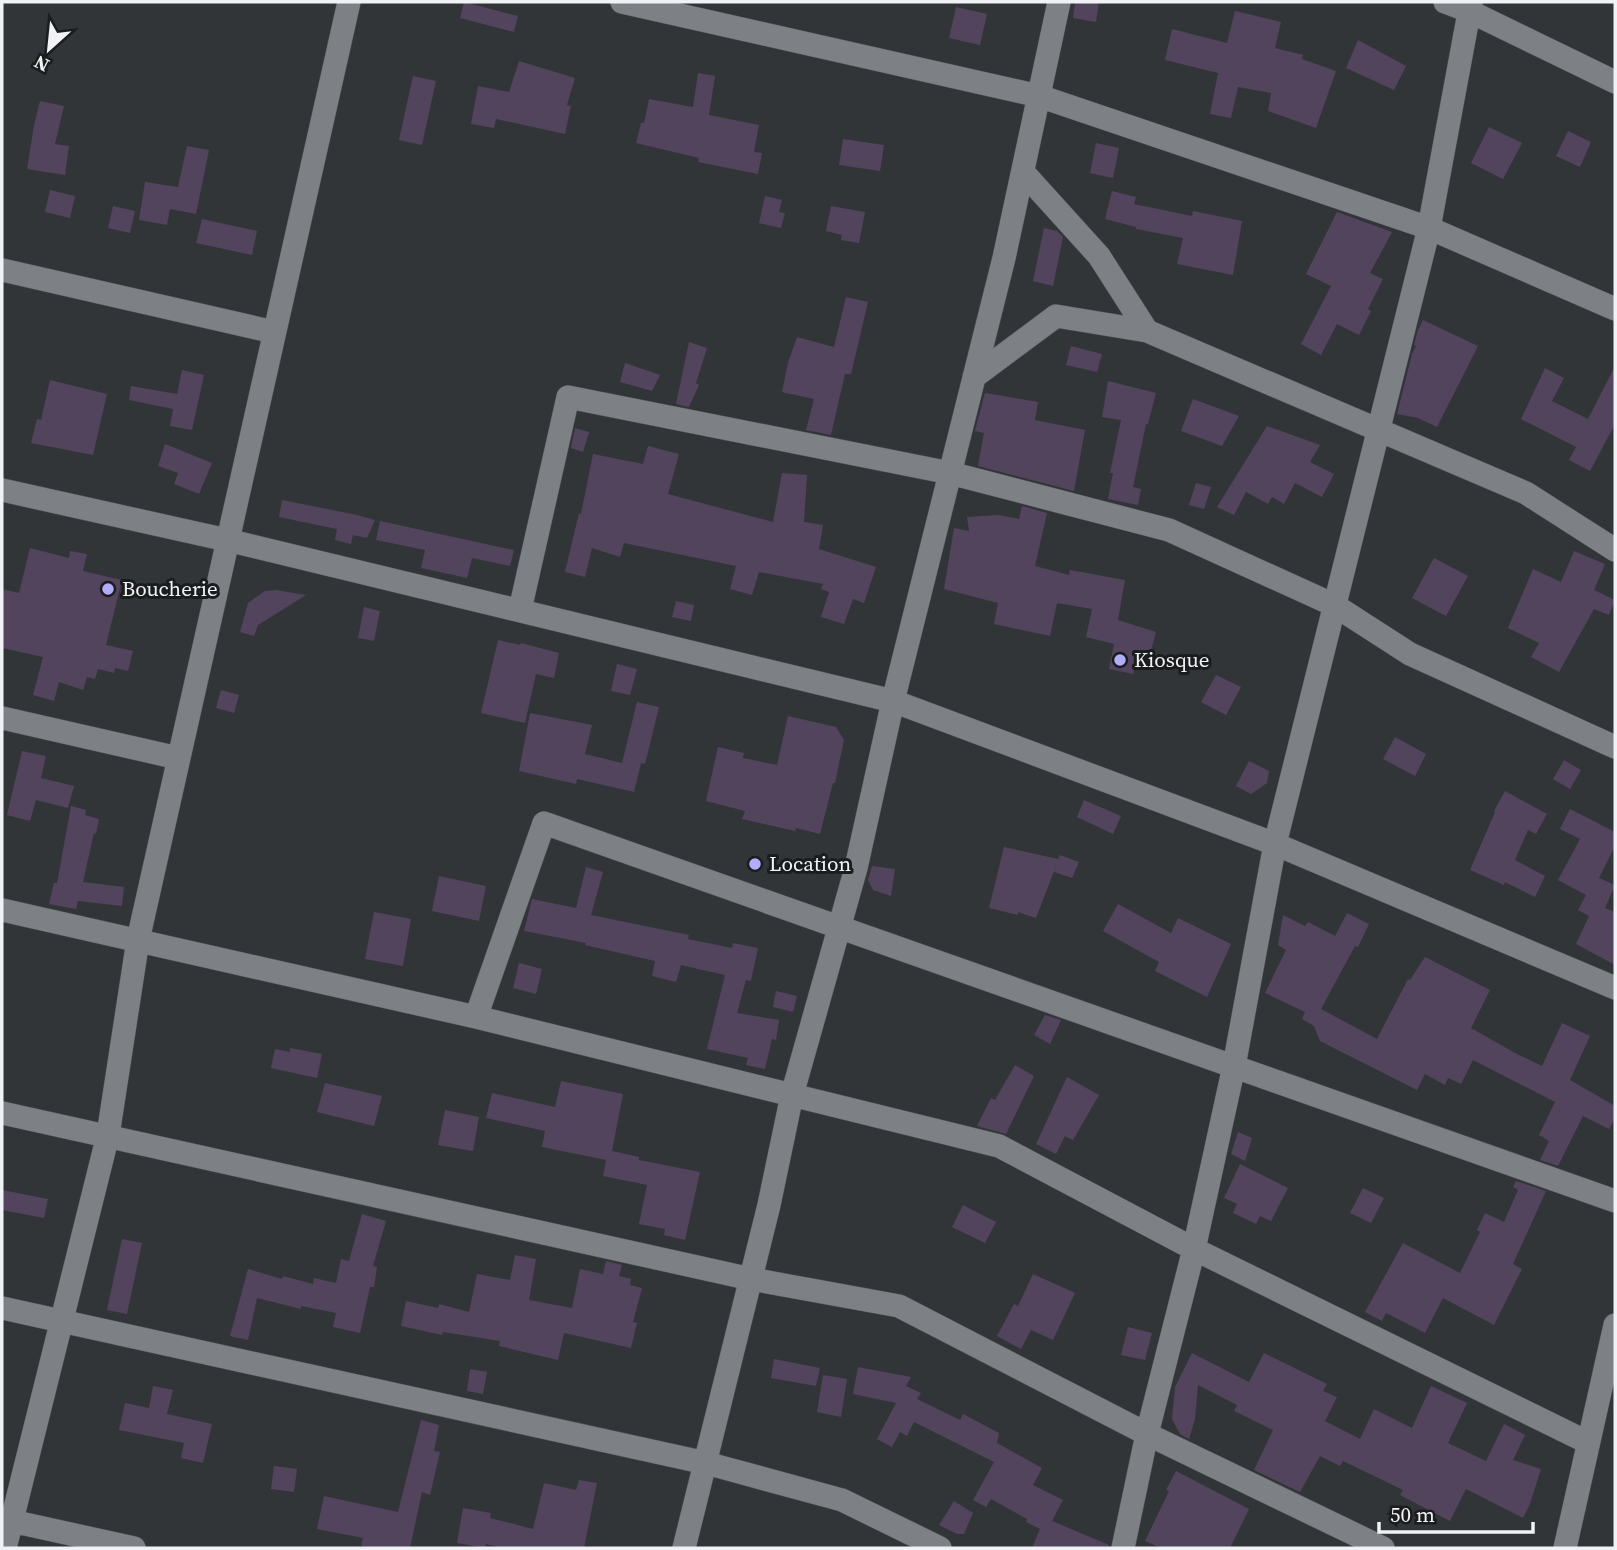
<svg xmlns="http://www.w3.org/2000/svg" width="1617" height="1550" font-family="'Source Serif 4',serif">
<rect width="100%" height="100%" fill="#323538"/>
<path fill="#52445c" d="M464 2 518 16 514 32 460 18Z
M1075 2H1099L1096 22 1073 18Z
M956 7 987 14 980 45 949 38Z
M1235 11 1281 22 1275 48 1303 55 1302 59 1336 71 1316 128 1268 111 1271 93 1238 87 1231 118 1210 114 1218 73 1165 60 1172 29 1227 43Z
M1358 40 1406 66 1394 90 1346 68Z
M519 61 575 78 567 105 571 106 565 134 496 119 494 128 471 124 478 86 509 92Z
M698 73 715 76 709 115 759 125 754 152 762 153 758 174 698 162 699 158 636 143 641 123H644L649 99 693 107Z
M413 76 436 81 422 145 399 140Z
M40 101 64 106 55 144 69 146 65 175 27 169 34 125Z
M1489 127 1522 143 1503 179 1471 163Z
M1568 131 1591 142 1580 167 1556 156Z
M843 139 884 145 880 171 839 165Z
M1096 143 1119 148 1113 178 1090 173Z
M187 146 209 150 196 214 170 209 167 225 139 220 145 182 178 187Z
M50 190 75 196 70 218 45 212Z
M1112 191 1136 197 1134 204 1192 216 1193 211 1242 221 1233 275 1177 264 1183 238 1136 229V227L1105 219Z
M765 196 782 200 779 212 785 213 781 228 759 223Z
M113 206 135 211 130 233 108 228Z
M831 206 865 212 859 243 841 240 842 235 826 231Z
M1337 212 1392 232 1370 273 1383 279 1368 309 1371 311 1359 335 1337 324 1321 355 1301 344 1331 286 1306 274Z
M202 219 257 231 252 255 196 243Z
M1044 228 1057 231 1063 237 1053 286 1033 281Z
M846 297 868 302 851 374H845L831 435 806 430 814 399 782 392 788 363 797 337 834 347Z
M1423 320 1478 346 1437 427 1418 418 1397 414 1412 354 1416 346 1414 345 1418 330Z
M689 342 707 348 696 383 699 385 689 407 676 404Z
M1071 346 1102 354 1097 372 1066 365Z
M625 363 660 375 652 391 620 382Z
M1615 366V424L1590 471 1569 460 1576 447 1521 419 1545 368 1564 378 1552 401 1588 419Z
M182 370 204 375 192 430 170 426 173 409 129 400 131 386 177 394Z
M50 380 107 394 93 455 31 443 37 419 41 420Z
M1108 381 1156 393 1148 424H1146L1133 487 1141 489 1138 505 1108 499 1113 473H1110L1121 420 1102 417Z
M985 393 1038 402 1035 420 1085 430 1074 491 978 466 984 433 975 431Z
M1193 399 1239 416 1222 446 1181 431Z
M1267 426 1320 445 1310 462 1334 474 1322 497 1295 483 1284 504 1272 497 1268 504 1246 492 1234 515 1217 507Z
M575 428 589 432 583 452 571 448Z
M165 444 212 463 199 494 174 484 178 473 158 466Z
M648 446 679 454 668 494 773 522 782 473 807 475 804 522 823 525 819 549 876 567 864 603 853 599 844 624 821 617 829 592 821 589 823 584 759 572 752 595 730 589 736 566 624 543 620 557 592 548 585 577 565 572 579 513 581 514 593 454 643 464Z
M1196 483 1211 487 1204 509 1189 505Z
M282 500 357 515 375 520 367 538 353 535 351 544 335 540 337 529 279 517Z
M1022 506 1047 513 1035 566 1069 575 1070 570 1125 580 1118 620 1156 632 1150 654 1138 651 1133 674 1109 669 1114 644 1086 637 1092 609 1057 603 1050 636 994 624 998 603 944 589 954 528 969 531 967 517 998 515 1019 519Z
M380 521 514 550 510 566 472 558 467 578 421 568 425 550 376 540Z
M30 548 69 558 70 551 87 554 83 571 122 580 106 645 133 651 128 671 115 668 114 673 98 669 95 679 87 677 83 690 59 682 54 701 33 695 43 657 2 648V589L19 593Z
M1574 551 1605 564 1594 590 1615 600 1609 615 1594 609 1559 672 1531 657 1539 643 1508 628 1533 569 1561 582Z
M1434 558 1468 576 1446 616 1412 598Z
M276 590 306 595 258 625 254 636 240 632 248 603 265 591Z
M676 601 694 605 691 621 672 617Z
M364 607 380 611 374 641 358 638Z
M498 640 520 645 521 643 559 653 554 678 536 674 525 723 481 713Z
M617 664 637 669 630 695 611 691Z
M1216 675 1241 687 1226 715 1201 702Z
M221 690 239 695 234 713 216 708Z
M637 702 659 707 645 764 641 763 634 792 577 779 576 784 519 771 530 713 592 725 585 754 622 763Z
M788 716 836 727 844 740 835 783H833L820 834 796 828 795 831 742 819 745 811 706 801 718 747 744 753 743 758 777 765Z
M1395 737 1426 754 1415 776 1383 759Z
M22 751 46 756 41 778 74 786 68 808 36 800 30 821 7 815Z
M1564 760 1581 770 1570 789 1553 779Z
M1249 761 1269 771 1267 783 1251 794 1236 786Z
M1505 791 1547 814 1536 834 1528 830 1515 860 1545 876 1535 897 1505 882 1504 885 1470 870 1495 812 1494 811Z
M1084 800 1121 816 1113 834 1077 817Z
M71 806 86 810 85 815 99 819 96 834 94 833 83 882 124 887 122 906 78 901 76 909 49 904 54 883H57Z
M1570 809 1615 832V846L1599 878 1615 885 1605 908 1615 912V965L1576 944 1589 916 1578 910 1586 895 1558 880 1580 839 1560 829Z
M1004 847 1058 859 1060 855 1079 862 1072 878 1054 872 1058 861 1036 918 1018 912V915L989 908Z
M872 866 895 869 891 896 873 890 868 880Z
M586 867 603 872 591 915 689 935 688 939 732 948 733 943 758 948 751 981 746 980 737 1013 779 1020 776 1040 772 1039 765 1069 746 1065 748 1058 707 1049 725 975 681 965 676 982 652 976 655 961 585 945 586 943 524 931 532 899 576 908Z
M439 876 486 886 479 921 432 911Z
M1118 904 1171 933 1178 918 1231 944 1207 997 1155 971 1159 962 1103 931Z
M374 912 411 919 403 966 365 959Z
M1347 913 1369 924 1358 947 1355 946 1321 1009 1377 1039 1408 979 1410 980 1425 957 1490 990 1471 1028 1517 1054 1542 1066 1562 1023 1590 1036 1570 1080 1615 1106V1118L1609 1129 1583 1116 1558 1166 1540 1160 1549 1141 1539 1135 1555 1102 1473 1060 1461 1084 1448 1078 1445 1085 1425 1074 1417 1090 1320 1041 1314 1026 1302 1019 1305 1012 1265 993 1286 950 1278 945 1283 915 1305 926 1308 922 1335 936Z
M519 963 542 969 536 994 513 988Z
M776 991 797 996 793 1012 773 1007Z
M1045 1015 1061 1020 1050 1044 1034 1035Z
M290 1048 322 1054 317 1078 271 1068 275 1049 290 1052Z
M1015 1065 1034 1076 1006 1134 977 1126 991 1098 995 1100Z
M1067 1077 1099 1095 1073 1140 1065 1136 1056 1154 1036 1144Z
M561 1081 623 1094 612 1151 639 1157V1160L700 1172 685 1240 664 1235 665 1229 639 1224 647 1185 603 1176 606 1160 542 1147 545 1131 486 1118 492 1093 555 1107Z
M325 1083 382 1096 374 1126 317 1112Z
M445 1110 479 1117 473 1151 438 1145Z
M1238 1132 1252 1138 1245 1161 1231 1154Z
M1240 1164 1288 1188 1271 1221 1260 1216 1256 1224 1233 1213 1237 1204 1224 1198Z
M1516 1181 1546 1191 1513 1264 1522 1269 1494 1325 1443 1298 1425 1333 1386 1313 1382 1321 1365 1312 1403 1243 1460 1273 1480 1232 1477 1230 1485 1213 1504 1222 1518 1190 1513 1187Z
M1363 1188 1384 1198 1371 1223 1350 1213Z
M2 1190 48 1199 44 1218 2 1210Z
M963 1205 996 1222 985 1243 952 1227Z
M362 1214 386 1221 373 1266 377 1267 374 1287H370L360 1333 333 1327 336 1313 301 1306V1309L257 1298 248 1340 230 1336 248 1269 282 1279 283 1276 313 1284 314 1278 336 1283 341 1259 349 1261Z
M122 1239 142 1243 127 1314 107 1310Z
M515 1255 536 1259 529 1300 572 1308 580 1269 603 1274 606 1261 622 1265 619 1276 631 1279 630 1285 642 1288 633 1322 637 1323 631 1348 564 1333 558 1360 499 1346 500 1341 443 1332 442 1335 401 1326 406 1301 438 1308 439 1304 469 1312 477 1274 510 1280Z
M1033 1274 1075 1293 1053 1340 1031 1330 1021 1349 997 1336 1014 1304 1018 1306Z
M1128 1327 1152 1333 1145 1360 1121 1355Z
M1192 1353 1249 1382 1264 1353 1327 1384 1323 1391 1337 1397 1325 1421 1360 1439 1374 1409 1412 1428 1431 1386 1467 1403 1448 1443 1486 1461 1504 1424 1525 1435 1513 1460 1541 1469 1530 1504 1523 1518 1466 1489 1450 1521 1400 1495 1403 1490 1343 1461 1340 1466 1320 1456 1300 1492 1254 1470 1273 1430 1234 1411 1237 1405 1198 1385 1195 1419 1189 1439 1180 1434 1172 1419 1175 1387Z
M774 1359 820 1368 816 1386 771 1378Z
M858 1367 911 1377 906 1386 921 1393 917 1399 960 1420 963 1414 999 1433 997 1443 1042 1468 1033 1485 1063 1500 1052 1521 1109 1545V1548H1032L1040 1529 1026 1522 1027 1519 991 1499 986 1507 973 1500 994 1462 914 1422 907 1436 900 1432 892 1447 877 1439 896 1403 853 1394Z
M470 1369 487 1372 483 1394 467 1391Z
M823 1375 847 1379 841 1417 817 1412Z
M153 1386 173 1390 167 1414 212 1424 203 1463 181 1458 184 1443 119 1430 125 1403 149 1408Z
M421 1420 439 1425 434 1451 440 1452 430 1495 422 1492 410 1548H373L361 1546 363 1538 317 1529 324 1496 398 1512Z
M274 1466 297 1469 294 1492 271 1489Z
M1176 1471 1249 1509 1230 1548H1161L1145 1541 1169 1491 1166 1490Z
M579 1480 597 1483 584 1548H503L486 1544 485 1548 457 1543 463 1508 491 1513 490 1518 533 1529 544 1483 576 1490Z
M954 1501 973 1513 964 1534H957L939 1525Z"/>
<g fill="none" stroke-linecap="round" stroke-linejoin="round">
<g stroke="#515457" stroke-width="24">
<path id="minor" d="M622 2 1039 96 1429 228 1615 309
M1445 2 1469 11 1615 82
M1023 172 1099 256 1147 331
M2 270 274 332
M974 377 1056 316 1147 331 1526 493 1615 550
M2 490 227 540 893 701 1275 844 1615 988
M520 610 568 397 950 473 1169 530 1334 605 1410 654 1615 747
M2 718 178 758
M2 910 476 1017 999 1146 1194 1249 1587 1442
M476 1017 544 823 1615 1201
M2 1113 751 1279 899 1306 1147 1434 1383 1548
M2 1308 706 1463 842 1500 940 1548
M2 1519 134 1548
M5 1548 108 1135 138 940 349 2
M684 1548 769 1205 792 1095 856 868 893 701 1004 258 1059 2
M1123 1548 1147 1434 1194 1249 1234 1066 1275 844 1429 228 1471 2
M1565 1548 1615 1325"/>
</g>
<use href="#minor" stroke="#7d8185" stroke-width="23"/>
</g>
<g fill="#b2adf9" stroke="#1b1c1e" stroke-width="2.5">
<circle cx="108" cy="589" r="7"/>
<circle cx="1120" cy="660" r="7"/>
<circle cx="755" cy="864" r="7"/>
</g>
<g text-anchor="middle" stroke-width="6" stroke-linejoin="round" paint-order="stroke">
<g font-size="21" fill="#f0f2f5" stroke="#1b1c1e" text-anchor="start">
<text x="122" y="596">Boucherie</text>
<text x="1134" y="667">Kiosque</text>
<text x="769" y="871">Location</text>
</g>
</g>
<rect width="1617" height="1550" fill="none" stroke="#f0f2f5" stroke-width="7"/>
<g transform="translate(49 49) rotate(207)" stroke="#1b1c1e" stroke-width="5" paint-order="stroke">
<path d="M0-5L12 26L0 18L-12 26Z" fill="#f0f2f5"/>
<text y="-10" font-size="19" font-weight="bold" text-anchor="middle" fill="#f0f2f5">N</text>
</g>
<path d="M1379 1522v10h154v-10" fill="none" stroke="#f0f2f5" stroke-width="3.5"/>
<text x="1390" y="1522" font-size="21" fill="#f0f2f5" stroke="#1b1c1e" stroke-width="5" paint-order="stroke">50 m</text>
</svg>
